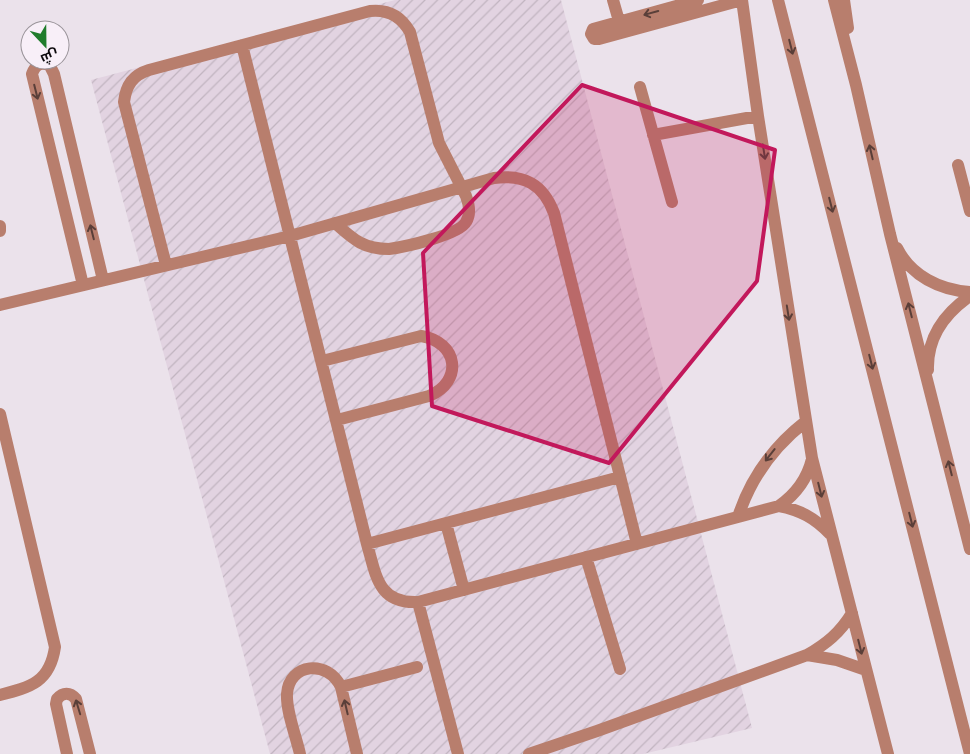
<svg xmlns="http://www.w3.org/2000/svg" width="970" height="754" font-family="Signika,Cairo,sans-serif">
<defs>
<pattern id="industrial-furrows" width="10" height="10" patternUnits="userSpaceOnUse" patternTransform="scale(1.25)"><rect width="10" height="10" fill="#e2d3e1"/><path d="M-1 1l2-2M0 10L10 0M9 11l2-2" fill="none" stroke="#c1b4c0"/></pattern>
</defs>
<rect width="100%" height="100%" fill="#ebe2eb"/>
<path fill="url(#industrial-furrows)" d="M395 0H561L752 728 643 754H270L91 80Z"/>
<g fill="none" stroke-linecap="round" stroke-linejoin="round">
<path stroke="#b87e6d" stroke-width="12" d="M613 0 621 28
M698 0 593 29 591 34 594 39H599L742 0 758 116 812 458 888 754
M778 0 970 754
M834 0 856 85 890 234 970 549
M844 0 848 28
M242 45 367 544C376 575 378 604 418 602L779 506C796 494 807 480 812 459
M640 87 672 202
M653 135 758 116
M958 165 970 211
M0 226V231
M897 248C911 276 940 290 970 292
M166 265 124 102C126 85 133 75 149 70L370 11C388 9 401 16 410 32L439 143 466 196C469 204 471 214 466 222 459 235 404 247 389 249 363 249 353 239 335 223
M83 285 32 74C35 65 41 61 50 66L54 74 103 280
M0 305 290 236 494 178C524 174 543 184 554 213L637 544
M322 361 421 336C458 342 464 381 429 396L337 420
M928 370C927 338 944 314 970 296
M0 414 55 647C50 682 31 687 0 695
M779 506C800 510 815 518 830 534
M738 517C751 477 773 447 805 422
M446 523 464 590
M367 544 620 477
M586 557 620 669
M418 602 458 754
M807 655 837 660 866 670
M341 687 417 667
M67 754 56 704 57 699C63 692 70 692 76 699L90 754
M300 754C296 736 286 711 287 694 289 663 328 659 341 687L357 754
M529 754 597 731 807 655C826 644 840 633 852 613"/>
</g>
<defs><path id="oneway-shaft" d="M-6 0H5M1.5-3L5.5 0L1.5 3" fill="none" stroke-width="1.6" stroke-linecap="round" stroke-linejoin="round" transform="scale(1.25)"/></defs>
<g stroke="#5a3f39">
<use href="#oneway-shaft" transform="translate(651 13) rotate(165)"/>
<use href="#oneway-shaft" transform="translate(791 47) rotate(76)"/>
<use href="#oneway-shaft" transform="translate(36 92) rotate(76)"/>
<use href="#oneway-shaft" transform="translate(764 152) rotate(81)"/>
<use href="#oneway-shaft" transform="translate(871 152) rotate(-103)"/>
<use href="#oneway-shaft" transform="translate(831 205) rotate(76)"/>
<use href="#oneway-shaft" transform="translate(92 232) rotate(-104)"/>
<use href="#oneway-shaft" transform="translate(910 310) rotate(-104)"/>
<use href="#oneway-shaft" transform="translate(788 313) rotate(81)"/>
<use href="#oneway-shaft" transform="translate(871 362) rotate(76)"/>
<use href="#oneway-shaft" transform="translate(770 455) rotate(128)"/>
<use href="#oneway-shaft" transform="translate(950 468) rotate(-104)"/>
<use href="#oneway-shaft" transform="translate(820 490) rotate(76)"/>
<use href="#oneway-shaft" transform="translate(911 520) rotate(76)"/>
<use href="#oneway-shaft" transform="translate(860 647) rotate(76)"/>
<use href="#oneway-shaft" transform="translate(78 707) rotate(-107)"/>
<use href="#oneway-shaft" transform="translate(346 707) rotate(-103)"/>
</g>
<path fill="#c2185b" fill-opacity="0.2" stroke="#c2185b" stroke-width="4" stroke-linejoin="round" d="M582 85 775 150 757 281 609 463 432 406 423 253Z"/>
<g transform="translate(45 45) rotate(158)"><circle r="24" fill="#f8eff8" stroke="#9a949a"/>
<path d="M0-4L9 19L0 12L-9 19Z" fill="#207c2c"/>
<text y="-8" font-size="14" font-weight="bold" text-anchor="middle" fill="#0e0b0e">ش</text>
</g>
</svg>
